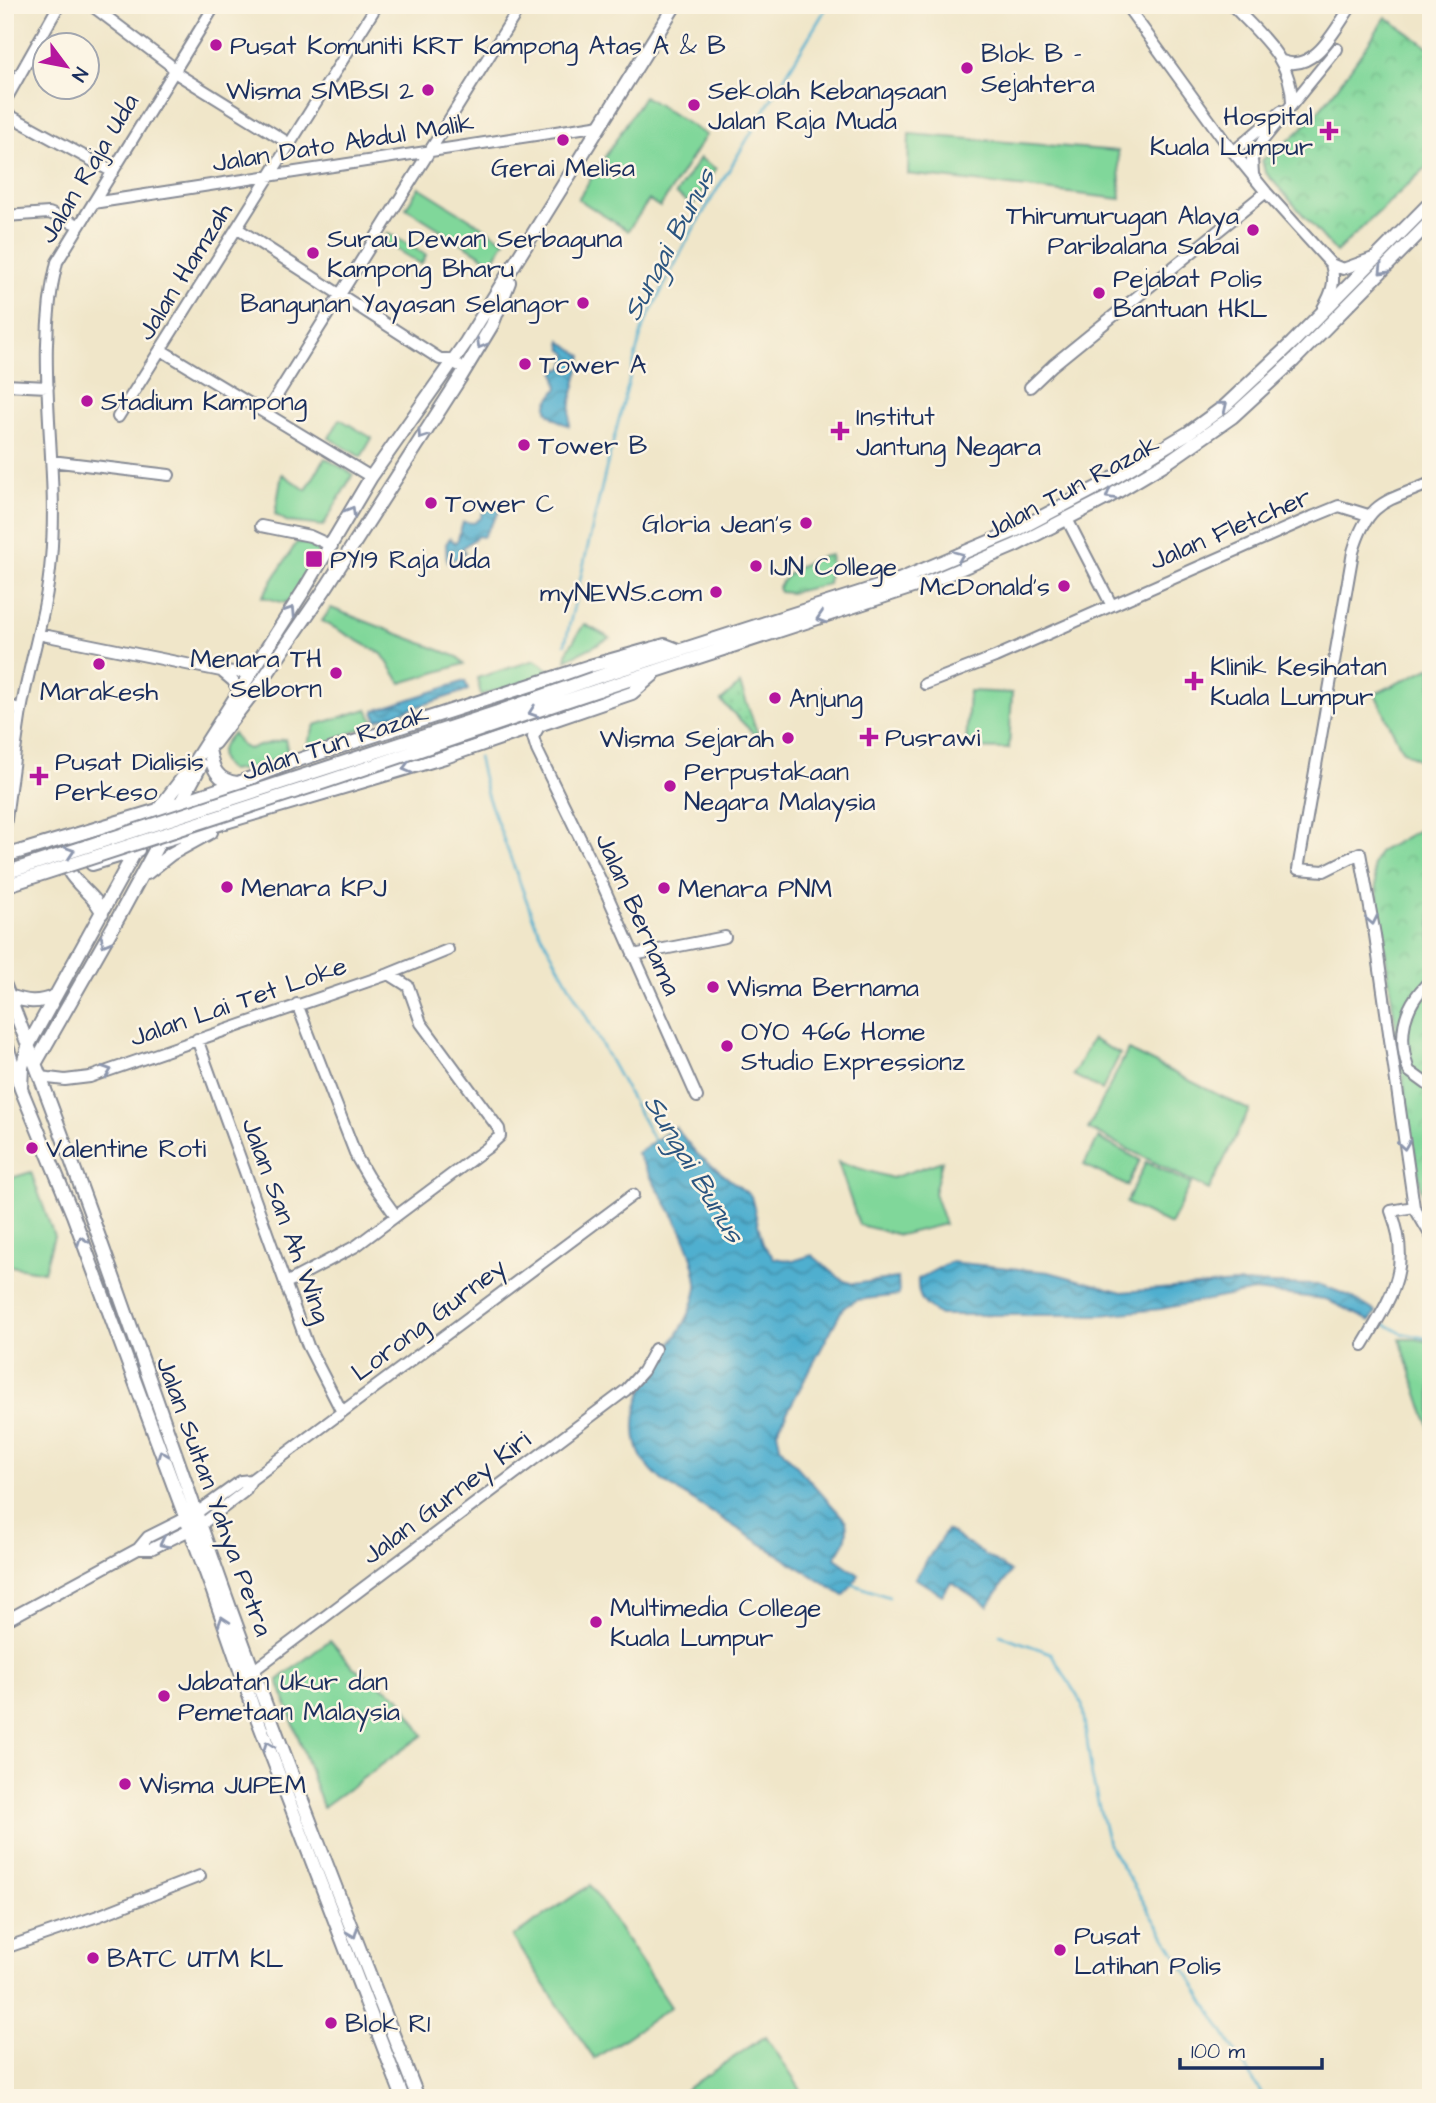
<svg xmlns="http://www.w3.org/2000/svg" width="1436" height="2103" font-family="'Architects Daughter',sans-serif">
<defs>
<pattern id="park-crowns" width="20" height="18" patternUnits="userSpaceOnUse" patternTransform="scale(1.75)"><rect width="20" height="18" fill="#80d79a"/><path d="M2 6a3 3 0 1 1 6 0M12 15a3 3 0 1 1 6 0" fill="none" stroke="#6eb987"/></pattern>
<pattern id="garden-dots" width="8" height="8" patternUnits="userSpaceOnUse" patternTransform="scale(1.75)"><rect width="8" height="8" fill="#80d79a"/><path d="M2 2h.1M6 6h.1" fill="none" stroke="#6eb987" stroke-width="1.8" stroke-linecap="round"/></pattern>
<pattern id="water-waves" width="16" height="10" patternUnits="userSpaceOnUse" patternTransform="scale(1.75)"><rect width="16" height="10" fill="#50afcf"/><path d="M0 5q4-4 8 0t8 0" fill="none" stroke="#428fab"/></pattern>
</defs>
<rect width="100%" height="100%" fill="#fcf5e5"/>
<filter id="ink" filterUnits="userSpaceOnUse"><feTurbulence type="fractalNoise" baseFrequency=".0143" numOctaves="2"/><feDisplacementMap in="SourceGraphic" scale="14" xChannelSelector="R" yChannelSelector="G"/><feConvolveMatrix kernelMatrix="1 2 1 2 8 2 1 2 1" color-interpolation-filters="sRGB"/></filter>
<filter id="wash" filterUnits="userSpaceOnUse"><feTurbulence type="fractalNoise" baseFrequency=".00686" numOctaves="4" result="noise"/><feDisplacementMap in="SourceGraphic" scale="28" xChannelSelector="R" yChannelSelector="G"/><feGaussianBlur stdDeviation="1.57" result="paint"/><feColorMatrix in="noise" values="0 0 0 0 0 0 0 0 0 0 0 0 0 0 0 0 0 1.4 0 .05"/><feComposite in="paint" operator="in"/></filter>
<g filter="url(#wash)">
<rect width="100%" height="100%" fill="#f0e6c9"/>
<path fill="#80d79a" stroke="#4e837c" stroke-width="2" d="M644 96 706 135 660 207 649 200 628 231 578 199Z
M909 134 1118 151 1121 199 908 174Z
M700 158 716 169 693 205 676 194Z
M419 187 505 241 492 262 406 208Z
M388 233 426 255 421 264 384 242Z
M340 419 372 438 361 457 329 438Z
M325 458 353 474 323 526 288 522 275 514 282 474 306 490Z
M297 542 308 544 316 549 318 556 293 597 285 603 262 597Z
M331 608 458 657 464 664 401 683 382 654 322 621Z
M584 624 610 638 566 660 568 650Z
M535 660 554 673 481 695 477 678Z
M1431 667V767L1402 750 1375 694Z
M969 691 1012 693 1009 749 966 748Z
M367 709 375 723 304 752 315 725Z
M233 733 241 745 248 749 285 739 287 748 285 756 253 768 230 771C214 757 220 747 233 733Z
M1092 1039 1120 1054 1102 1090 1073 1075Z
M1128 1050 1249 1110 1209 1190 1088 1129Z
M1098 1138 1140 1160 1127 1186 1084 1165Z
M942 1161 934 1193 945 1224 900 1235 859 1225 838 1162 892 1178Z
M1146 1162 1191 1184 1170 1225 1126 1203Z
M31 1172 54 1236 44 1272 5 1265V1180Z
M1400 1339H1417L1431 1342V1433Z
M330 1640 352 1666 400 1698 423 1735 323 1807 278 1680Z
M590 1885 671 2007 594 2059 513 1937Z
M766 2036 806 2098H690L685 2090Z"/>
<path fill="url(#park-crowns)" stroke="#4e837c" stroke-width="2" d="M1386 17 1431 49V163L1336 252 1265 172 1262 160C1316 127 1351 68 1386 17Z
M831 555 828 584 790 593 780 592 778 588C787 570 811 558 831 555Z
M1431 823V1213L1421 1189 1410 1129 1373 865 1379 852Z"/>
<path fill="url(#garden-dots)" stroke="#4e837c" stroke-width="2" d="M740 684 760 740 721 701Z"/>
<path fill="url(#water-waves)" stroke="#366f96" stroke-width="2" d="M561 341 582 356 571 402 569 426C561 422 542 415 548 402 549 399 555 393 558 388L555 371 564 368 568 354 562 349Z
M496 505 499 512 483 537 478 536 462 548 465 552 462 556 447 562 446 544 450 538 455 543 458 539 463 522 474 523 481 518 484 509 492 510Z
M465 681 468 690 377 720 374 711Z
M675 1127 697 1154 751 1196 763 1244 774 1258 793 1261 812 1255 842 1280 853 1284 898 1278 899 1295 856 1300 843 1308 777 1431 780 1446 786 1454 846 1521C849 1537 844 1545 835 1558L859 1575 844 1596 664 1482C644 1464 636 1456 635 1428 634 1382 671 1353 689 1314 692 1305 698 1293 697 1283 692 1234 659 1195 637 1153Z
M950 1262 1049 1272 1122 1292 1234 1283 1321 1285 1350 1296 1376 1312 1370 1321 1325 1299 1254 1291 1161 1309 1101 1315H940C923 1305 917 1298 918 1279Z
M947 1530 1011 1572 988 1606 951 1582 942 1595 915 1578Z"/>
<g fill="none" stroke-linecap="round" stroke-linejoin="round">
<path stroke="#50afcf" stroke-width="2.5" d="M565 644 606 469 643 327 691 233 828 5
M478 757 487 795 535 923 656 1144
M1382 1322 1401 1333 1431 1339
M852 1584 889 1597
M1000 1635 1051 1653 1082 1704 1092 1777 1108 1844 1264 2098"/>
</g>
</g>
<g filter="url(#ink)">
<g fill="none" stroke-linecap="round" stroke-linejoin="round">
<g stroke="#868a94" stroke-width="14">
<path id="minor" d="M91 5 169 64 179 75 290 144
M1126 5 1226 143 1266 192 1331 264 1343 269 1376 257
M1232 5C1260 35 1292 59 1292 103
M1282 61C1315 74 1336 27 1352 5
M5 101 59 5
M5 113 113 172
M1233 152 1281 111
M1253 174 1252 159 1263 140 1337 49
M93 203 601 125
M5 216 49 213 79 225
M238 229 440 359H447L458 365
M1323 308C1332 293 1336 281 1331 264
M161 350 371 477
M5 385 48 387
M1030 387 1053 365 1266 192
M266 413 521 5
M118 417 377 5
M51 461 169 475
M1431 483C1386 502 1368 500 1353 552L1298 869 1324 871 1360 853 1375 935 1414 1207 1431 1236
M1067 519 1111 604
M261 526 310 536 332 546
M38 634 221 671 250 673
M221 671 233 681 239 692
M925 684 995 657 1312 517 1339 506 1368 515
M5 704 21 710
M541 723 533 737 537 750 601 881 697 1097
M5 827C10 788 15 749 21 711 30 660 47 611 51 559 60 460 33 359 57 262L215 5
M633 955 725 937
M1431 980C1403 1005 1397 1036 1409 1071L1431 1087
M297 1004 357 1158 368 1177 396 1216
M197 1039 308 1346 342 1412
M40 1077 65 1080 90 1077 389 974 448 950
M286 1283 356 1246 487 1148 500 1136 499 1129 421 1023 408 986 389 974
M1363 1345C1391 1297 1413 1268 1391 1211L1414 1207
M138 1549H151L202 1524 245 1491 251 1480 275 1462 633 1195
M5 1621 138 1549 148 1537 198 1512 241 1481 251 1480
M254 1670 626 1390 643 1371 655 1349
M5 1948 98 1916 200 1876"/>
</g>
<g stroke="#868a94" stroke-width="16">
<path id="major" d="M594 678 899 580 1017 530 1100 486 1188 433 1225 406 1292 343 1431 202
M598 690 934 580 1016 545 1105 499 1169 461 1232 417 1294 360 1431 221
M214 743 262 681 327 586 460 378 492 325 509 282
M209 750C213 769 216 780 237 783
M165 840 445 757 632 693 653 675
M5 856 158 810 238 783 292 762 590 666 665 645 678 650
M92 864 138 850
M69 871C77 886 97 897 102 913
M147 873 171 854 211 832
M5 986C86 1191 156 1401 230 1608 290 1773 354 1935 418 2098
M9 996C27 1002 37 1004 55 996
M5 1040 21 1089 73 1215 212 1589 254 1710 403 2098
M35 1064 122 911 201 765
M21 1089 22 1067 29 1044 158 810 191 767 304 590 371 477 466 342 675 5"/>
</g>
<use href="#minor" stroke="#fff" stroke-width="10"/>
<use href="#major" stroke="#fff" stroke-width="12"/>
<g stroke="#868a94" stroke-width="16" stroke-linecap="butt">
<path id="major-bridge" d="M5 873 498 712 594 678
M5 886 328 781 598 690"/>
</g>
<use href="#major-bridge" stroke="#fff" stroke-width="12"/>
</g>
<defs><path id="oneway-chevron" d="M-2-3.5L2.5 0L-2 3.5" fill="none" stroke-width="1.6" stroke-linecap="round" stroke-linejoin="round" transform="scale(1.75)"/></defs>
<g stroke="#8d97ae">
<use href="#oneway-chevron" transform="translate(1383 270) rotate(135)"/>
<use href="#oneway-chevron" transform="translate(481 344) rotate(120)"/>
<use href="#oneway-chevron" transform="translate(1223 406) rotate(-39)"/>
<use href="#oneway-chevron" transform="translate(422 435) rotate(124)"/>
<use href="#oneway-chevron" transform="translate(1110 495) rotate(150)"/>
<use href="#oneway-chevron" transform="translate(351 511) rotate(-60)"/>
<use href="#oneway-chevron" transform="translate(959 556) rotate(-23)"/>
<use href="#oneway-chevron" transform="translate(291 611) rotate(-57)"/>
<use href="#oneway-chevron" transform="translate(821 618) rotate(162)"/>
<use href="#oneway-chevron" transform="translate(533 712) rotate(161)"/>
<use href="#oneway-chevron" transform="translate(407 768) rotate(165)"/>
<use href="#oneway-chevron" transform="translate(70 852) rotate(-18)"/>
<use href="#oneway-chevron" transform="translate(1372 920) rotate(79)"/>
<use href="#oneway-chevron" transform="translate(105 942) rotate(119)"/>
<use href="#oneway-chevron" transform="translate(107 1071) rotate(-19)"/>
<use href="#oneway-chevron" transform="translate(1404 1145) rotate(82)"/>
<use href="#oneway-chevron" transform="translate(82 1241) rotate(-110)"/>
<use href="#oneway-chevron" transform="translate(162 1455) rotate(-111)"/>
<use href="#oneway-chevron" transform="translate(164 1543) rotate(154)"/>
<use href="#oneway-chevron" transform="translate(223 1621) rotate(-109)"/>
<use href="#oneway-chevron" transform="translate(268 1746) rotate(-111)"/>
<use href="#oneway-chevron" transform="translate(353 1933) rotate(68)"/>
</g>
</g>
<g fill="#b5179e" stroke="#fcf5e5" stroke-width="2.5">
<circle cx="216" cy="45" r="7"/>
<circle cx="967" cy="68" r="7"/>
<circle cx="428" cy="90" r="7"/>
<circle cx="694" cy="105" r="7"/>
<path d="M1325.5 120.5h7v7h7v7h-7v7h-7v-7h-7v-7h7z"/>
<circle cx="563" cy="140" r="7"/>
<circle cx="1253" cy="230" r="7"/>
<circle cx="313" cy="253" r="7"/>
<circle cx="1099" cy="293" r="7"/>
<circle cx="583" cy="303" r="7"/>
<circle cx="525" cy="364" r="7"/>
<circle cx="87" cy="401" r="7"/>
<path d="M836.5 420.5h7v7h7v7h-7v7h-7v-7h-7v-7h7z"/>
<circle cx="524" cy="445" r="7"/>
<circle cx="431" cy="503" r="7"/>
<circle cx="806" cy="523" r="7"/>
<rect x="305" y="550" width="18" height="18" rx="3.5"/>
<circle cx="756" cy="566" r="7"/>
<circle cx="1064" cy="586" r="7"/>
<circle cx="716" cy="592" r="7"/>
<circle cx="99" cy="664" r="7"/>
<circle cx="336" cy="673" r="7"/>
<path d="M1190.5 670.5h7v7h7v7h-7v7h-7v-7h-7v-7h7z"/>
<circle cx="775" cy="698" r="7"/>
<path d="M865.5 726.5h7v7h7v7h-7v7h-7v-7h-7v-7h7z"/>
<circle cx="788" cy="738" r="7"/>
<path d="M35.5 765.5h7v7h7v7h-7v7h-7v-7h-7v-7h7z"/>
<circle cx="670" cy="786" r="7"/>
<circle cx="227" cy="887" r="7"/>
<circle cx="664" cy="888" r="7"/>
<circle cx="713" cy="987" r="7"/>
<circle cx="727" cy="1046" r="7"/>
<circle cx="32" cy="1148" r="7"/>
<circle cx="596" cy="1622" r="7"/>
<circle cx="164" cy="1696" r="7"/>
<circle cx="125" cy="1784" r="7"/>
<circle cx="1060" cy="1950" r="7"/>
<circle cx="93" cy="1958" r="7"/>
<circle cx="331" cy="2023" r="7"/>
</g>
<g text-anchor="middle" stroke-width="5" stroke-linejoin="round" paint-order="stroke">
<g font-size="26" fill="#1b2f5e" stroke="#fcf5e5" text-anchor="start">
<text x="230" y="54">Pusat Komuniti KRT Kampong Atas A &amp; B</text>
<text x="981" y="62">Blok B -<tspan x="981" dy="30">Sejahtera</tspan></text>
<text x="414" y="99" text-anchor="end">Wisma SMBSI 2</text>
<text x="708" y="99">Sekolah Kebangsaan<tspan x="708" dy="30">Jalan Raja Muda</tspan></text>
<text x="1313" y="125" text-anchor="end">Hospital<tspan x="1313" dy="30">Kuala Lumpur</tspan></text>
<text x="563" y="176" text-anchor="middle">Gerai Melisa</text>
<text x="1239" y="224" text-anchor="end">Thirumurugan Alaya<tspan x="1239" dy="30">Paribalana Sabai</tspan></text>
<text x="327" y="247">Surau Dewan Serbaguna<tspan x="327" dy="30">Kampong Bharu</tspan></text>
<text x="1113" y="287">Pejabat Polis<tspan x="1113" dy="30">Bantuan HKL</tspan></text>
<text x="569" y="312" text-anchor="end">Bangunan Yayasan Selangor</text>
<text x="539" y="373">Tower A</text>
<text x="101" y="410">Stadium Kampong</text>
<text x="856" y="425">Institut<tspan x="856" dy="30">Jantung Negara</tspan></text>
<text x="538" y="454">Tower B</text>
<text x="445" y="512">Tower C</text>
<text x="792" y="532" text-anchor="end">Gloria Jean's</text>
<text x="330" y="568">PY19 Raja Uda</text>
<text x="770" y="575">IJN College</text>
<text x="1050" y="595" text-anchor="end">McDonald's</text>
<text x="702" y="601" text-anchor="end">myNEWS.com</text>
<text x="322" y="667" text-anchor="end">Menara TH<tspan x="322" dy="30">Selborn</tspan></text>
<text x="1210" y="675">Klinik Kesihatan<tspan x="1210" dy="30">Kuala Lumpur</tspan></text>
<text x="99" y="700" text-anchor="middle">Marakesh</text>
<text x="789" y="707">Anjung</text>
<text x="885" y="746">Pusrawi</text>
<text x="774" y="747" text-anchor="end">Wisma Sejarah</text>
<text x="55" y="770">Pusat Dialisis<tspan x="55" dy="30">Perkeso</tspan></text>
<text x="684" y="780">Perpustakaan<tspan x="684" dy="30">Negara Malaysia</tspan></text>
<text x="241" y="896">Menara KPJ</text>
<text x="678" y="897">Menara PNM</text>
<text x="727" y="996">Wisma Bernama</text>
<text x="741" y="1040">OYO 466 Home<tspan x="741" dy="30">Studio Expressionz</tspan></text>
<text x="46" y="1157">Valentine Roti</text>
<text x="610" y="1616">Multimedia College<tspan x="610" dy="30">Kuala Lumpur</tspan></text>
<text x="178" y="1690">Jabatan Ukur dan<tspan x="178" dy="30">Pemetaan Malaysia</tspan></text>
<text x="139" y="1793">Wisma JUPEM</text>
<text x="1074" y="1944">Pusat<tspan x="1074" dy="30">Latihan Polis</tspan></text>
<text x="107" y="1967">BATC UTM KL</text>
<text x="345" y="2032">Blok R1</text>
</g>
<g font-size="26" fill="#1b2f5e" stroke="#fcf5e5">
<text transform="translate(343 142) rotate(-9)" y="9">Jalan Dato Abdul Malik</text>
<text transform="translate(88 168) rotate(-59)" y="9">Jalan Raja Uda</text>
<text transform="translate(184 271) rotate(-58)" y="9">Jalan Hamzah</text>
<text transform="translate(1071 487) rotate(-28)" y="9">Jalan Tun Razak</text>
<text transform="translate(1230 528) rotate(-23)" y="9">Jalan Fletcher</text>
<text transform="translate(335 742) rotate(-18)" y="9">Jalan Tun Razak</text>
<text transform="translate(639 914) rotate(66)" y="9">Jalan Bernama</text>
<text transform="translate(238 1001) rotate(-19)" y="9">Jalan Lai Tet Loke</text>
<text transform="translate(287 1220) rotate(70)" y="9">Jalan San Ah Wing</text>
<text transform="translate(428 1319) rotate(-37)" y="9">Lorong Gurney</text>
<text transform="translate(215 1496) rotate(70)" y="9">Jalan Sultan Yahya Petra</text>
<text transform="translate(446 1497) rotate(-37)" y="9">Jalan Gurney Kiri</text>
</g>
<g font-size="28" font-style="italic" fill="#2b5580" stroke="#fcf5e5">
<text transform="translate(668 244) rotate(-62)" y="10">Sungai Bunus</text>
<text transform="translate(695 1168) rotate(59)" y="10">Sungai Bunus</text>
</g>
</g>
<rect width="1436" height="2103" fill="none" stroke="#fcf5e5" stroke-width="28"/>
<g transform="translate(66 66) rotate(122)"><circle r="33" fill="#fcf5e5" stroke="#a2a6af" stroke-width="2"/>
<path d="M0-5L12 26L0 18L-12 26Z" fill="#b5179e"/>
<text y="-10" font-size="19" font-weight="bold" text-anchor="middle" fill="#1b2f5e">N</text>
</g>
<path d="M1180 2058v10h142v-10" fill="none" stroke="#1b2f5e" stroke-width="3.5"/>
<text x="1191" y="2058" font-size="21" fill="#1b2f5e" stroke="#fcf5e5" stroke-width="5" paint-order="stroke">100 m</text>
</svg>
